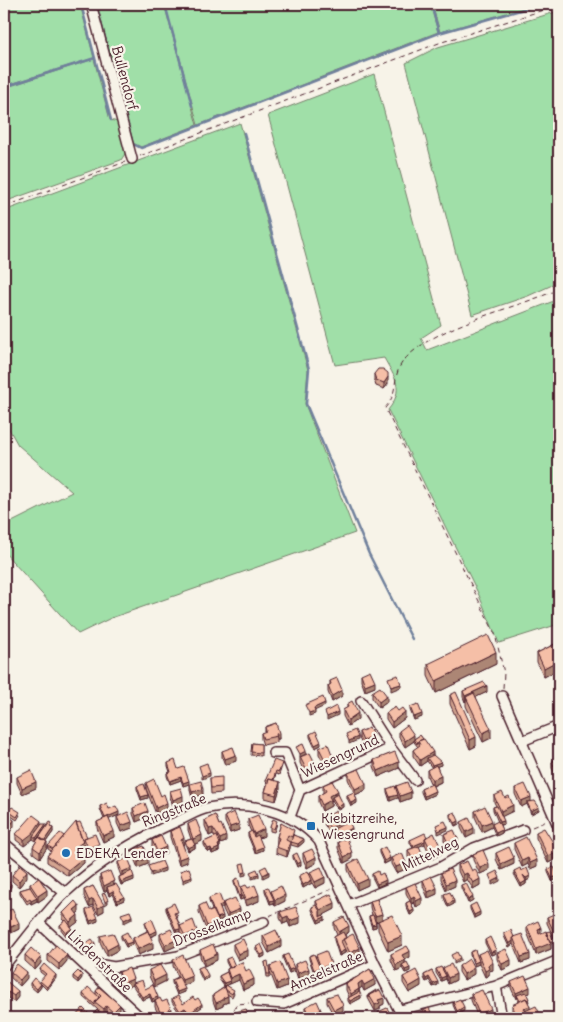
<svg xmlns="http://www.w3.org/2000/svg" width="563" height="1022" font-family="Delius,sans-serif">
<rect width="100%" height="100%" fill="#f7f3e8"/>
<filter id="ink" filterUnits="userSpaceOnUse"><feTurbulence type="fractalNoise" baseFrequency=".02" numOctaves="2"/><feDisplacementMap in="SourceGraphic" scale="10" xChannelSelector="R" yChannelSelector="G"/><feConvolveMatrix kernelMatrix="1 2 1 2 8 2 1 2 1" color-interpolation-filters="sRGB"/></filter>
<g filter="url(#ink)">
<path fill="#a0dfa8" stroke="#757f6a" d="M4 4H80L94 58 4 86Z
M97 4H164L197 125 141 147 133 143Z
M165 4H430L438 32 198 125Z
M432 4H538L440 32Z
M559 11V282L528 296 472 315 406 63 438 47Z
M94 59 110 120 118 122 127 151 121 160 4 202V88Z
M374 74 441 325 421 338 427 350 559 299V624L499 643 478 593 388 410C405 389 395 378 384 358L335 365 268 115Z
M240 123 308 370 305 404 355 533 111 618 78 634 4 552V526L72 492 18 445 4 420V211Z"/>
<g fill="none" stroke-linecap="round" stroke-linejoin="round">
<path stroke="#70809c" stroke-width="2.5" d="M81 4 111 120
M96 4 133 144 141 148 439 33 542 4
M165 4 192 106
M431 4 439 33
M4 87 95 58
M244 133 309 369 306 404 369 554 412 639"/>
<g stroke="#4a1f2b" stroke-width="12">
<path id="street" d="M91 4 132 159
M502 696 559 828
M361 701 391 748
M522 741 559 726
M273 753H285L300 790
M290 817 300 790 391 748 415 780
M4 843 65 893
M349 905 441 867 474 848 523 830
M40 924 141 1018
M81 961 114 967 178 956 264 922
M4 966C24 942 43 915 65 893 98 862 139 838 180 820 189 816 198 810 208 808 246 800 293 810 319 841L375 964 403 1018
M496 986 502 1018
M257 1002 284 1004 375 964
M400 1010 496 986 559 960"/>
</g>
<path stroke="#4a1f2b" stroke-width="1" stroke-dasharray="5 4" stroke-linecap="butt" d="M140 156 439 43 559 5
M4 207 125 162
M503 688 504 673 495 634 385 408C402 389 388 374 409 355 445 322 515 309 559 289
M532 827 547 821
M269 916 332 889
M230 1018 237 1004 249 1003"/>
<use href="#street" stroke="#f7f3e8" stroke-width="9"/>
</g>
<path fill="#d3a490" stroke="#4a1f2b" d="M374 374 388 384 384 389 376 386 374 380Z
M559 642V669L544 677 537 662V653Z
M428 664H496L436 693 428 676Z
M361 674 375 687 365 691 361 680Z
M330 681 342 696 332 702 328 692V686L330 685Z
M463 691 487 692 476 697 491 738 483 742 466 706V701L465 702 463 697Z
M372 692 387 702 379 708 372 698Z
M450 695 476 746 470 749 450 704Z
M347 704 358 719 348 726 343 716V710L347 708Z
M410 707 422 717 414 720 410 710Z
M398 711 405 718 392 728 386 719V713Z
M276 723 279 739H277V742L263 745 261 739V733L265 732V727Z
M399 731 414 741 405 747 399 737Z
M359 732 373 741 363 747 359 738Z
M310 734 321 745 315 748 310 737Z
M420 735 433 755 441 765 437 766 441 782 433 786 435 794 424 799 421 792V789L431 785 427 776V770L432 768 427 761 420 766 413 756V750L418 747 414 742V739Z
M252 743 261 744V756L251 755Z
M319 748 333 763 325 766 319 754Z
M222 751 236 761 225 765 222 757Z
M300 757 316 771 306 775 300 763Z
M559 757V782L552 768V762Z
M374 760 399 768 378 777 374 766Z
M168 763 178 769 189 784 183 786 181 780 170 784 167 776V773L170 772 168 766Z
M282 766 279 775 276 774 274 780 280 788 276 801 265 798V792L267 783 266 782V779Z
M348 773 366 790 355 795 348 779Z
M17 777 36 788 22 794 17 783Z
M210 778 222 787V793L211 794Z
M146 783 161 796 167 809 156 814 146 789Z
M190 784 203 795 192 798 190 790Z
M323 785 338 794 343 807 338 810 332 800 331 801V806L322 811 318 802V796L323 793Z
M137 786 148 798 141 800 137 789Z
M396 786 411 798 400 802 398 797 390 801 387 792V789H396Z
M515 788 531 801 539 810 531 814 527 804 521 807 515 794Z
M170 791 183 802 173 806 170 797Z
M347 795 357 803 351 806 347 798Z
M494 796 505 798 513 811 502 816 504 824 500 825 502 833 496 836 492 827 482 832 475 817V811L492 824 498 822 493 810V807L496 806 494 802Z
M100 806 109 809 119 815 109 819 114 837 103 842 97 828V822L104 819 100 809Z
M133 808 148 817 136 822 133 814Z
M8 811 20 815 17 820 8 814Z
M450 814 459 824 455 826 450 817Z
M215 815 226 842 220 844V847L219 848V851L212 854 211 851 208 852 204 845V842L215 837 213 834 209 836 205 826V820Z
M4 816 14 826 8 835 4 832Z
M225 816 239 830 230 833 225 822Z
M117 817 132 828 121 832 117 823Z
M324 818 342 825 352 831 338 839 334 832 330 834 324 824Z
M248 819 264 836 259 838 263 850 255 853 248 836V833L251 832 248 825Z
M461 822 474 834 466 838 461 828Z
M281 823 294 835 304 842 298 847 291 845V842H290V848L287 857 276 853 277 837Z
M188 824 202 841 195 844V848L188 851 185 844V841L191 839 188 830Z
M277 824 274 832 270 831V827Z
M52 826V827L53 832 46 842 47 848 40 858 33 853V847L38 839 36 841 33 839 24 846 16 840V834Z
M170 831 184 844 183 845 187 862 179 865 170 837Z
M536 832 559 858 548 863 536 838Z
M444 834 458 845 448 849 444 840Z
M64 836 87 837 99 850 88 854 84 844 83 845V848L79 850 84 863 68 876 47 862V856L51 851 48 849V846Z
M427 837 441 854 432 859 425 844 419 846 423 861 413 866 408 857V850L413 848 410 843V840Z
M152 840 166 853 157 858 152 846Z
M338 842 352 859 344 863 338 848Z
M514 843 537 866 530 869 528 864 522 867 514 849Z
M133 850 148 864 138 868 133 856Z
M379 850 390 861 384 864 379 853Z
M303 853 316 863 307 868 303 859Z
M496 853 514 864 501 870 496 859Z
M473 854 489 870 480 874 473 860Z
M293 855 301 865 297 867 293 858Z
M391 858 406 869 396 873 391 864Z
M118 862 134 880 121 885 119 880V877L121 876 118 868Z
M348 864 368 885 357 890 348 870Z
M458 865 472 871 480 885 473 889 467 879 463 882 458 871Z
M548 869 558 879 552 881 548 872Z
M514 871H521L530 879 526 881V884L521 887 514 874Z
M310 872 325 883 315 888 312 883 303 888 299 879V876L310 875Z
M441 873 455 886 446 890 441 879Z
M372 874 379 875 386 883 377 887 372 877Z
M12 875 27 877 19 887 12 881Z
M100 875 114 885 124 900 117 903 113 894 109 896 107 890 104 892 100 881Z
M234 880 241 889 248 888 259 901 246 906 243 898 240 900 234 883Z
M423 880 437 894 428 898 423 886Z
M30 884 47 896 38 902 37 901 31 904 30 902 27 904 20 893V890L30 887Z
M461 885 473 900 468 903 461 888Z
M93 886 104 911 98 914 93 905 89 907 84 896V890Z
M406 887 422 904 416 907 414 902 412 904 414 913 410 915 406 906V903L410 901 406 893Z
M265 888 271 894V891L285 901 275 906 274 903 270 904 265 891Z
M444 894 454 904 448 907 444 898Z
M209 898 223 907 220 909 223 919 218 921 219 928 207 932 199 912V906L209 912 212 910 209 901Z
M316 901 335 909 323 915 325 920 318 923 312 910V907L316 906Z
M370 901 382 919 402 945 388 951 378 930V921L376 922V927L372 928 369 919V916L372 915 370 907Z
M223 903 240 915 228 920 223 909Z
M470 906 480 915 474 918 470 909Z
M166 907 178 915 176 916 180 926 197 937 185 942 180 932 176 933 166 910Z
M86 910 98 921 90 924 86 913Z
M79 912 77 914 78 922 71 927 72 931 66 936 60 928V925L65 921 63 919V913Z
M280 912 300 923 290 927 288 922 283 924 280 918Z
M4 913 19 929 11 933 4 919Z
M547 917 557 920 559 919V939L555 940 547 923Z
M145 922 157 934 150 937 153 949 138 955 133 944V938L147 931Z
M334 922 349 932 345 934 346 938 360 954 350 959 345 951V953L339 956 334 940V937L337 935 334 928Z
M527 926 541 933 553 943 551 944V949L536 955 527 932Z
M504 933 514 937 530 960 521 963 513 944 509 947 504 936Z
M160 934 176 946 165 951 160 940Z
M121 935 132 945 126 947 121 938Z
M100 936 118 950 107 956 100 942Z
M263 936 281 947 269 953 263 942Z
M485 940 496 953 491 955 485 943Z
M233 944 248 956 238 960 233 950Z
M256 947 265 956 261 958 256 950Z
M200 950 217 960 204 966 200 956Z
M470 952 478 957V954L493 970 489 971V975L485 977 479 964 474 966 470 955Z
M497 953 511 966 502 970 497 959Z
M391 954 410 957 405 960V963L410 971 405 973 402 968 396 971 391 960Z
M25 955 41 963 35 970 25 961Z
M48 955 67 961 59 970 48 961Z
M316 955 331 970 321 974 320 971 314 973 309 959V956L316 957Z
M283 956 294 971 289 973 283 959Z
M226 959 235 966 246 971 254 985 243 990 239 980 227 985 234 993 232 997 227 994 228 1002 223 1004V1006L216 1009 213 1001V995L226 986H224L219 979V976L227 972V969L229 968 226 962Z
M173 960 192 982 183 986 185 992 177 995 172 983V980L178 977 173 966Z
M265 962 270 971V966L287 986 277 990 270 972V977H267Z
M295 964 309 975 298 979 295 970Z
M459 966 474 974 464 980 459 972Z
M198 968 208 978 203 981 198 971Z
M443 968 456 980 448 984 446 979 441 981 436 973V969L443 970Z
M40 969 56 978 47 990 41 984V987L37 992 30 986V983L40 984V981L45 976 40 972Z
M370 969 375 985 364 991 362 987 359 989 361 998 350 1004 348 1001V998L349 997 346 990V984Z
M149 970 166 981 154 987 149 976Z
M432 971 438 985 433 987 429 980 426 982 424 978V975Z
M11 972 27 978 20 986 11 978Z
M119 972 133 983 145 989 162 1002 171 1015 163 1018H160L155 1007V1001L152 1002 150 997 142 1000 133 986V985L123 989 119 978Z
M73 976 82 978 78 983 73 979Z
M403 977 421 986 409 993 403 983Z
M4 980 18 997 14 1002 8 998 6 1001 8 1005 5 1008 4 1007Z
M511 982 530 993 527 994 529 1002H528L530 1009 540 1017 538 1018H515L512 1011V1005L519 1002 517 998 516 999 511 988Z
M559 987V1001L557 994V988Z
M96 991 120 1011 112 1018 106 1012 104 1015 83 997V994H96Z
M471 994 491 1012 492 1018H478L471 1000Z
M368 995 384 1004 380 1006V1009L375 1011 368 998Z
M327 997 343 1011 334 1016 327 1003Z
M172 999 183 1004 195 1000 202 1007 187 1013 185 1011 180 1014 172 1002Z
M453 1002 464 1011 457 1014 453 1005Z
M305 1007 321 1016 319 1017V1018H308L305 1013Z"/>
<path fill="#ac8675" stroke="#4a1f2b" d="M388 377V384L384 389V383Z
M496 652V664L436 693V681Z
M559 660V669L544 677V668Z
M375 681V687L365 691V685Z
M401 684V687L391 691V687Z
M487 686V692L468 701 466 697V701L465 702V696Z
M342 690V696L332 702V696Z
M387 696V702L379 708V702Z
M325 703V706L314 711V708Z
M315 711V714L309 716V713Z
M338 712V715L327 720V717Z
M405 712V718L392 728V722Z
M358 713V719L348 726V720Z
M422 714V717L414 720V717Z
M491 729V738L483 742V733Z
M279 733V739H277L276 734Z
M373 735V741L363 747V741Z
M414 735V741L405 747V741Z
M358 737V740L349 744V741Z
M476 737V746L470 749V740Z
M321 742V745L315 748V745Z
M306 751V754L300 757V754Z
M433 752V758H427V761L420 766V760Z
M236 755V761L225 765V759Z
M333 757V763L325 766V760Z
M399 762V768L378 777V771Z
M441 762V765L432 768V765Z
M316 765V771L306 775V769Z
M210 773V776L202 779V776Z
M441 776V782L432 786V780Z
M181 777V780L170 784V781Z
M189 781V784L183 786V783Z
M36 782V788L22 794V788Z
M280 782V788L276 801V795Z
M366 784V790L355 795V789Z
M203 789V795L192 798V792Z
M338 791V798L332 797V800L331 801V806L322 811V805L329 796Z
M435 791V794L424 799V796Z
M411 792V798L400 802V796Z
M148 795V798L141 800V797Z
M398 795V798L390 801V797Z
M183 796V802L173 806V800Z
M531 797V803L527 802V804L521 807V801Z
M357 800V803L351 806V803Z
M167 803V809L156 814V808Z
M343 804V807L338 810V807Z
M513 805V811L501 817V811Z
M539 807V810L531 814V811Z
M148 811V817L136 822V816Z
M119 812V815L105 821V818Z
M14 820V826L8 835V829Z
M41 821V827L33 836V839L24 846V840Z
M459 821V824L455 826V823Z
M492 821V827L482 832V825Z
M504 821V824L500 825V822Z
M132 822V828L121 832V826Z
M342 822V828L334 829V832L330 834V828Z
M46 824V827L36 841V838Z
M239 824V830L230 833V827Z
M448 827V830L438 834V831Z
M53 828V832L43 846V843Z
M213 828V834L209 836V829Z
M352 828V831L338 839V836Z
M474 828V834L466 838V832Z
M264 829V836L254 840V834Z
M502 830V833L496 836V833Z
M114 831V837L103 842V836Z
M202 835V841L193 845V839Z
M226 836V842L220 844V847L218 848V845L220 844V839Z
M184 838V844L181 846V840Z
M304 839V842L298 847V844Z
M458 839V845L448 849V843Z
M84 841 83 848 77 852V846Z
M425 841V844L413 849V846Z
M47 842V848L40 858V852Z
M290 842V848L287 857V851Z
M99 844V850L88 854V848Z
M195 845V848L188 851V848Z
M166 847V853L157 858V851Z
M263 847V850L255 853V850Z
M211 848V851L208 852V849Z
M219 848V851L212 854V851Z
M441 848V854L432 859V852Z
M559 852V858L548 863V856Z
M352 853V859L344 863V857Z
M423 855V861L413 866V860Z
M187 856V862L179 865V859Z
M84 857V863L68 876V870Z
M316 857V863L307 868V862Z
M148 858V864L138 868V862Z
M390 858V861L384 864V861Z
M514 858V864L501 870V864Z
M528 858V864L522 867V861Z
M10 859V865L4 873V867Z
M537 860V866L530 869V863Z
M301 862V865L297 867V864Z
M406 863V869L396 873V867Z
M489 864V870L480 874V868Z
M132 868V874L122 879V872Z
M165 868V871L151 876V873Z
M27 871V877L19 887V881Z
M246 872V875L242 876V873Z
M269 872V875L263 878V875Z
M467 873V879L463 882V875Z
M259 874V877L252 879V876Z
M192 876V879L183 883V880Z
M530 876V879L526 881V878Z
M558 876V879L552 881V878Z
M134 877V880L121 885V882Z
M325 877V883L315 888V882Z
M500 878V881L492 885V882Z
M368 879V885L357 890V884Z
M480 879V885L473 889V883Z
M312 880V883L303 888V885Z
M386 880V883L377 887V884Z
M455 880V886L446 890V884Z
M114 881V887H107V890L104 892V886Z
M526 881V884L521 887V884Z
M11 884V887L6 893V890Z
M437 888V894L428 898V892Z
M47 890V896L38 902V896Z
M113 891V894L109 896V893Z
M259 895V901L246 906V900Z
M285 895V901L275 906V900Z
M243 896V899L240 900V897Z
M414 896V902L411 904V898Z
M124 897V900L117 903V900Z
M473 897V900L468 903V900Z
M37 898V901L31 904V901Z
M422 898V904L416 907V901Z
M93 899V905L89 907V901Z
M108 900V903L105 905V902Z
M274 900V903L270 904V901Z
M454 901V904L448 907V904Z
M335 903V909L320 917V910Z
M223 904V907L219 909V906Z
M104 905V911L98 914V908Z
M79 906V912L74 916V910Z
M240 909V915L228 920V914Z
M414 910V913L410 915V912Z
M480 912V915L474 918V915Z
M382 914V920L375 922V916Z
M78 915V922L70 928V922Z
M132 916V919L124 923V920Z
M223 916V919L216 922V919Z
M288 916V922L283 924V918Z
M300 917V923L290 927V921Z
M325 917V920L318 923V920Z
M98 918V921L90 924V921Z
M219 922V928L207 932V926Z
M19 923V929L11 933V927Z
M376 924V927L372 928V925Z
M349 926V932L339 938V932Z
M72 928V931L66 936V933Z
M541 928V934L538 935V929Z
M180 929V932L176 933V930Z
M157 931V934L149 937V934Z
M197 931V937L185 942V936Z
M559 933V939L555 940V934Z
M402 936V945L388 951V942Z
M176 940V946L165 951V945Z
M553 940V943L551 944V949L536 955V949Z
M281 941V947L269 953V947Z
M513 941V944L509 947V944Z
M132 942V945L126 947V944Z
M153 942V949L138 955V949Z
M95 943V946L88 951V948Z
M118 944V950L107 956V950Z
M360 948V954L350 959V953Z
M248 950V956L238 960V954Z
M345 950V953L339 956V953Z
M496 950V953L491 955V952Z
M410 951V957L402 961V955Z
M265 953V956L261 958V955Z
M217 954V960L204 966V960Z
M530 954V960L521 963V957Z
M67 955V961L59 970V964Z
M41 957V963L35 970V964Z
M460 958V961L454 964V961Z
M405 960V966L402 965V968L396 971V965Z
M511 960V966L502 970V964Z
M479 961V964L474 966V963Z
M493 963V970L489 971V975L485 977V971L488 965Z
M331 964V970L321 974V968Z
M294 968V971L289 973V970Z
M320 968V971L314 973V970Z
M410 968V971L405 973V970Z
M474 968V974L464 980V974Z
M309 969V975L298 979V973Z
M27 972V978L20 986V980Z
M239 974V980L230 984V978Z
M456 974V980L448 984V978Z
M56 975V978L47 990V987Z
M82 975V978L78 983V980Z
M166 975V981L154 987V981Z
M208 975V978L203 981V978Z
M192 976V982L182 986V980Z
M446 976V979L441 981V978Z
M429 977V980L426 982V979Z
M133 979V985L123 989V983Z
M254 979V985L243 990V984Z
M375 979V985L364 991V985Z
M287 980V986L277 990V984Z
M421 980V986L409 993V987Z
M230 981V984L224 986V983Z
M362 981V987L358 990V984Z
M438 982V985L433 987V984Z
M41 984V987L37 992V989Z
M530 987V993L518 998 517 995V998L516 999V993Z
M185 989V992L177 995V992Z
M359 989V995L351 1000V994Z
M18 991V997L14 1002V996Z
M8 992V998L6 1001V995Z
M150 994V997L142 1000V997Z
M361 995V998L350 1004V1001Z
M228 996V1002L223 1004V1006L216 1009V1003L223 998Z
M158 997V1000L152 1002V999Z
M384 998V1004L380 1006V1009L375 1011V1005L378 1000Z
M202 1004V1007L189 1016V1013Z
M120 1005V1011L113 1018V1012Z
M343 1005V1011L334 1016V1010Z
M106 1006V1012L104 1015V1009Z
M530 1006V1012L526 1014V1018H517V1016L524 1008Z
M464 1007V1011L457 1014V1011Z
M185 1008V1011L180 1014V1011Z
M171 1009V1015L163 1018H161V1014Z
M491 1009V1015H484V1018H479V1014Z
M321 1010V1016L319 1017V1018H315L317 1012Z
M540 1014V1017L538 1018H532Z"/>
<path fill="#f5bfa7" stroke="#4a1f2b" d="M378 369H383L388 373V377L384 383 376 380 374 374Z
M488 635 496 652 436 681 428 664Z
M559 642V660L544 668 537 653Z
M370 670 375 681 365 685 361 674Z
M398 675 401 684 391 687 388 678Z
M337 678 342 690 332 696 328 686 331 684 330 681Z
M484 682 487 686 465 696 463 691Z
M380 687 387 696 379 702 372 692Z
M456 692 476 737 470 740 450 695Z
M474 693 491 729 483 733 466 697Z
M323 697 325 703 314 708 315 711 309 713 305 705Z
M352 701 358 713 348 720 343 710 348 707 347 704Z
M418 704 422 714 414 717 410 707Z
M336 706 338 712 327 717 325 712Z
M395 707 398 711 402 708 405 712 392 722 386 713Z
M276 723 279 733 276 734 277 736 263 739 261 733 266 731 265 727Z
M407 725 414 735 405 741 399 731Z
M369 728 373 735 363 741 359 732Z
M355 730 358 737 349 741 346 734Z
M316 731 321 742 315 745 310 734Z
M420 735 423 739 418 741 417 744 414 739Z
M424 739 433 752 420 760 413 750 420 745 418 741Z
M252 743 261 744V753L251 752Z
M303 744 306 751 300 754 296 747Z
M328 744 333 757 325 760 319 748Z
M233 747 236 755 225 759 222 751Z
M395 752 399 762 378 771 374 760Z
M310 753 316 765 306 769 300 757Z
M433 755 441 762 432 765 427 758Z
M559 757V758L553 761V760Z
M559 758V776L552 762Z
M175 760 178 769 184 767 189 781 183 783 181 777 170 781 167 773 171 772 168 763Z
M274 760 282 763 279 772 276 771 273 780 269 779 268 780 266 779Z
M207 763 210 773 202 776 199 766Z
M436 765 441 776 432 780 427 770Z
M359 769 366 784 355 789 348 773Z
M31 770 36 782 22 788 17 777Z
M222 777V787L211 788 210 778Z
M154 779 161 796 164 794 167 803 156 808 146 783Z
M269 779 280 782 276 795 265 792Z
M201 781 203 789 192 792 190 784Z
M332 781 338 791 329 796 331 800 322 805 318 796 326 791 323 785Z
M407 782 411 792 400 796 396 786Z
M559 783V791L556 785Z
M144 784 148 795 141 797 137 786Z
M432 784 435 791 424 796 421 789Z
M525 784 531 797 521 801 515 788Z
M395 786 398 795 390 797 387 789Z
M181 788 183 796 173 800 170 791Z
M354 792 357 800 351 803 347 795Z
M502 792 505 798 509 796 513 805 501 811 494 796Z
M338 794 343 804 338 807 332 797Z
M535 801 539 807 531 811 527 802Z
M107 803 109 809 116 806 119 812 105 818 100 806Z
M145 803 148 811 136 816 133 808Z
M485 806 492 821 482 825 475 811Z
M497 806 504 821 500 822 493 807Z
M12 807 20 812 17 817 8 811Z
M336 811 342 822 330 828 324 818Z
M128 812 132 822 121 826 117 817Z
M234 812 239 824 230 827 225 816Z
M455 812 459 821 455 823 450 814Z
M5 814 14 820 8 829 4 826V816Z
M33 815 41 821 33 833 24 840 16 834Z
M215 815 219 825 221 824 226 836 220 839 213 828 209 829 205 820Z
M258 815 264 829 254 834 248 819Z
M108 817 114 831 103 836 97 822Z
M469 818 474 828 466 832 461 822Z
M273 819 277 821 274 829 270 827Z
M196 820 202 835 193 839 188 824Z
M349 821 352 828 338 836 334 829Z
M445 821 448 827 438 831 436 825Z
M498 821 502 830 496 833 492 824Z
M50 822 52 823 50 826 53 828 44 841 39 837 38 839Z
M76 822 83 842 77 846 84 857 68 870 47 856Z
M80 822 87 837 84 838V841L82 842H83L76 823Z
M281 823 294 830 292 837 288 835 286 840 290 842 287 851 276 847 279 838 277 837Z
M42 824H46L36 838 33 836Z
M180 827 184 838 181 840 187 856 179 859 170 831Z
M544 828 559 852 548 856 536 832Z
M454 830 458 839 448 843 444 834Z
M252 831 254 837 258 835 263 847 255 850 248 833Z
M60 833 64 836 53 849 48 846Z
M425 833 427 837 425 838V841L413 846 410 840Z
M434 833 441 848 432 852 425 838Z
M95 834 99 844 88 848 84 838Z
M293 835 304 839 298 844 291 842Z
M161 836 166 847 157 851 152 840Z
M217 836 220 844 218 845 219 848 212 851 211 848 208 849 204 842Z
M39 837 47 842 40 852 33 847Z
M526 837 537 860 530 863 528 858 522 861 514 843Z
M347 838 352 853 344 857 338 842Z
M192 839 195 845 188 848 185 841Z
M144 846 148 858 138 862 133 850Z
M419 846 423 855 413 860 408 850Z
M385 847 390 858 384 861 379 850Z
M509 847 514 858 501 864 496 853Z
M312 849 316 857 307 862 303 853Z
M483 850 489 864 480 868 473 854Z
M297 853 301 862 297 864 293 855Z
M402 853 406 863 396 867 391 858Z
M4 854 10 859 4 867Z
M128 858 132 868 122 872 118 862Z
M358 859 368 879 357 884 348 864Z
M162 861 165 868 151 873 148 866Z
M467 861 472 871 475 869 480 879 473 883 467 873 463 875 458 865Z
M244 863 246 872 242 873 240 864Z
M20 865 27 871 19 881 12 875Z
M266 866 269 872 263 875 260 869Z
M321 867 325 877 315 882 310 872Z
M554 867 558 876 552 878 548 869Z
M189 868 192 876 183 880 180 871Z
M520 868 521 871 527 868 530 876 526 878 523 875 526 881 521 884 514 871Z
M257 869 259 874 252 876 250 872Z
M450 869 455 880 446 884 441 873Z
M110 871 114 881 104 886 100 875Z
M132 871 134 877 121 882 119 877Z
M308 871 312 880 303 885 299 876Z
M378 871 379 875 383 873 386 880 377 884 372 874Z
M497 871 500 878 492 882 489 875Z
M431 876 437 888 428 892 423 880Z
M4 878 11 884 6 890 4 888Z
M39 878 47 890 38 896 30 884Z
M238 878 241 889V893L242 896 240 897 234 880Z
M415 883 422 898 416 901 414 896 411 898 406 887Z
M466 883 473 897 468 900 461 885Z
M116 884 124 897 117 900 113 891 109 893 107 887Z
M246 885 248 888 255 885 259 895 246 900 241 887Z
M93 886 104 905 98 908 93 899 89 901 84 890Z
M281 886 285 895 275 900 271 891Z
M30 887 37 898 31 901 30 899 27 901 20 890Z
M268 887 274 900 270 901 265 888Z
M450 892 454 901 448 904 444 894Z
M105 893 108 900 105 902 102 894Z
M219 894 223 904 219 906 223 916 217 918 213 910 209 898Z
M331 894 335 903 320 910 316 901Z
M235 898 240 909 228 914 223 903Z
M377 899 382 914 375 916 370 901Z
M75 901 79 906 74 910 78 915 70 922 63 913Z
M410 901 414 910 410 912 406 903Z
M174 903 178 912 174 913 180 926V929L176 930 166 907Z
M205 903 209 912 214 910 219 922 207 926 199 906Z
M476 903 480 912 474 915 470 906Z
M316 905 320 911V917L323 915 325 917 318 920 312 907Z
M93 907 98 918 90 921 86 910Z
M296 907 300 917 290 921 288 916 283 918 280 912Z
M12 909 19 923 11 927 4 913Z
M130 911 132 916 124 920 121 914Z
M554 914 557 920 559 919V933L555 934 547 917Z
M373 915 376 924 372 925 369 916Z
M392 915 402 936 388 942 378 921Z
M344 917 349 926 339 932 334 922Z
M152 919 157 931 149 934 145 922Z
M66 920 72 928 66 933 60 925Z
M193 920 197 931 185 936 180 926Z
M538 921 541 928 538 929 539 934 546 931 551 943 536 949 527 926Z
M171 929 176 940 165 945 160 934Z
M276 930 281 941 269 947 263 936Z
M511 930 514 937H513V941L509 944 504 933Z
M148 931 153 942 138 949 133 938Z
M550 931 553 940 550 942 546 932Z
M127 932 132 942 126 944 121 935Z
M343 932 346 938 341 941 345 950 339 953 334 937Z
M113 933 118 944 107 950 100 936Z
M353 934 360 948 350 953 343 939Z
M522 934 530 954 521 957 513 937Z
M490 937 496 950 491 952 485 940Z
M92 939 95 943 88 948 85 944Z
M243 939 248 950 238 954 233 944Z
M213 944 217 954 204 960 200 950Z
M261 944 265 953 261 955 256 947Z
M56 945 67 955 59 964 48 955Z
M407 946 410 951 402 955 405 960 396 965 391 954Z
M31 948 41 957 35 964 25 955Z
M506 949 511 960 502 964 497 953Z
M475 950 479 961 474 963 470 952Z
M487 950 493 963 488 965 489 969 485 971 478 954Z
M326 951 331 964 321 968 316 955Z
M457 952 460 958 454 961 451 955Z
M288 954 294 968 289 970 283 956Z
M314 954 320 968 314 970 309 956Z
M183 955 192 976 182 980 173 960Z
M231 957 235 966 230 968 226 959Z
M469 959 474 968 464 974 459 966Z
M305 960 309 969 298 973 295 964Z
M268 961 270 974H267L265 962Z
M242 962 246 971 249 969 254 979 243 984 239 974 230 978 227 969Z
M280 962 287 980 277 984 270 966Z
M407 962 410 968 405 970 402 965Z
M17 964 27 972 20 980 11 972Z
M44 964 56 975 47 987 40 981 46 974 40 969Z
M451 964 456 974 448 978 443 968Z
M160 965 166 975 154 981 149 970Z
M203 966 208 975 203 978 198 968Z
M441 967 446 976 441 978 436 969Z
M129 968 133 979 123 983 119 972Z
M370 969 375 979 364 985 362 981 358 984 359 989 351 994 346 984Z
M416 970 421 980 409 987 403 977Z
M78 971 82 975 78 980 73 976Z
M432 971 438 982 433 984 429 977 426 979 424 975Z
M227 972 230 981 224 983 219 976Z
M525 976 530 987 516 993 511 982Z
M179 977 185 989 177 992 172 980Z
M34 978 41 984 37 989 30 983Z
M4 979 18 991 14 996 8 992 6 995 4 993Z
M142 980 145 989 153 985 158 997 152 999 150 994 142 997 133 983Z
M226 985 234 990 232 994 226 990 225 988Z
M88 987 99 997 95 1002V1005L83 994Z
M99 987 120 1005 113 1012 106 1006 104 1009 95 1002 101 996 96 991Z
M225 987 228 996 223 998V1000L216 1003 213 995Z
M559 987V995L557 988Z
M376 990V991L369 995V998L368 995Z
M380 990 384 998 378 1000 380 1003 375 1005 369 995Z
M482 990 491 1009 479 1014 471 994Z
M359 992 361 995 350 1001 348 998Z
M526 992 529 999 527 1000 526 998 520 1001 517 995Z
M337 994 343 1005 334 1010 327 997Z
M178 996 183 1004 193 997 195 1000 198 998 202 1004 190 1013 185 1008 180 1011 172 999Z
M4 998 8 1002 5 1005 4 1004Z
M160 998 162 1002 167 1000 171 1009 161 1014 155 1001Z
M526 998 530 1006 524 1008 526 1012 517 1016 512 1005Z
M460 999 464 1007 457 1011 453 1002Z
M317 1001 321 1010 317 1012 319 1016 315 1018H311L305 1007Z
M536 1006 540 1014 533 1018H527L526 1015 525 1011Z
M83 1008 89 1014 85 1018H74Z
M387 1008 393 1018H381L378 1012Z
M429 1008 434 1018H421L419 1013Z
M246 1009 249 1018H238L236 1012Z
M97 1010 105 1018H93L91 1016Z
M331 1011 335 1018H329L326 1014Z
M189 1012 192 1018H178L177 1017Z
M298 1012 300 1018H288L286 1013Z
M491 1012 492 1015 486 1018 484 1015Z
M116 1014 121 1018H112Z
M274 1014 276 1018H264Z
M448 1014 450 1018H440Z"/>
</g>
<g fill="#1f6fb2" stroke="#f7f3e8" stroke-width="2">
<rect x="306" y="821" width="10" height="10" rx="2.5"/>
<circle cx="66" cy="853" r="5"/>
</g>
<g text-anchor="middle" stroke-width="4.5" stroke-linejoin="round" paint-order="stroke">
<g font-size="14" fill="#4a1f2b" stroke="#f7f3e8">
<text transform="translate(125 78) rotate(75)" y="5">Bullendorf</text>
<text transform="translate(340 756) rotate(-25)" y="5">Wiesengrund</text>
<text transform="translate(174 810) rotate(-22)" y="5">Ringstraße</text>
<text transform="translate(430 854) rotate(-26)" y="5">Mittelweg</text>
<text transform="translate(212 927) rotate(-21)" y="5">Drosselkamp</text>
<text transform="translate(100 961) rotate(44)" y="5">Lindenstraße</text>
<text transform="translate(326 971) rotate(-24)" y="5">Amselstraße</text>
</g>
<g font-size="14" fill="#4a1f2b" stroke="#f7f3e8" text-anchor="start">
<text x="321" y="823">Kiebitzreihe,<tspan x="321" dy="16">Wiesengrund</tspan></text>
<text x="76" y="858">EDEKA Lender</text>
</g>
</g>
<rect width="563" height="1022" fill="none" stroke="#f7f3e8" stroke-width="20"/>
<rect x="10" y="10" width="543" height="1002" fill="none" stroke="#4a1f2b" stroke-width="2" filter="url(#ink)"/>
</svg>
